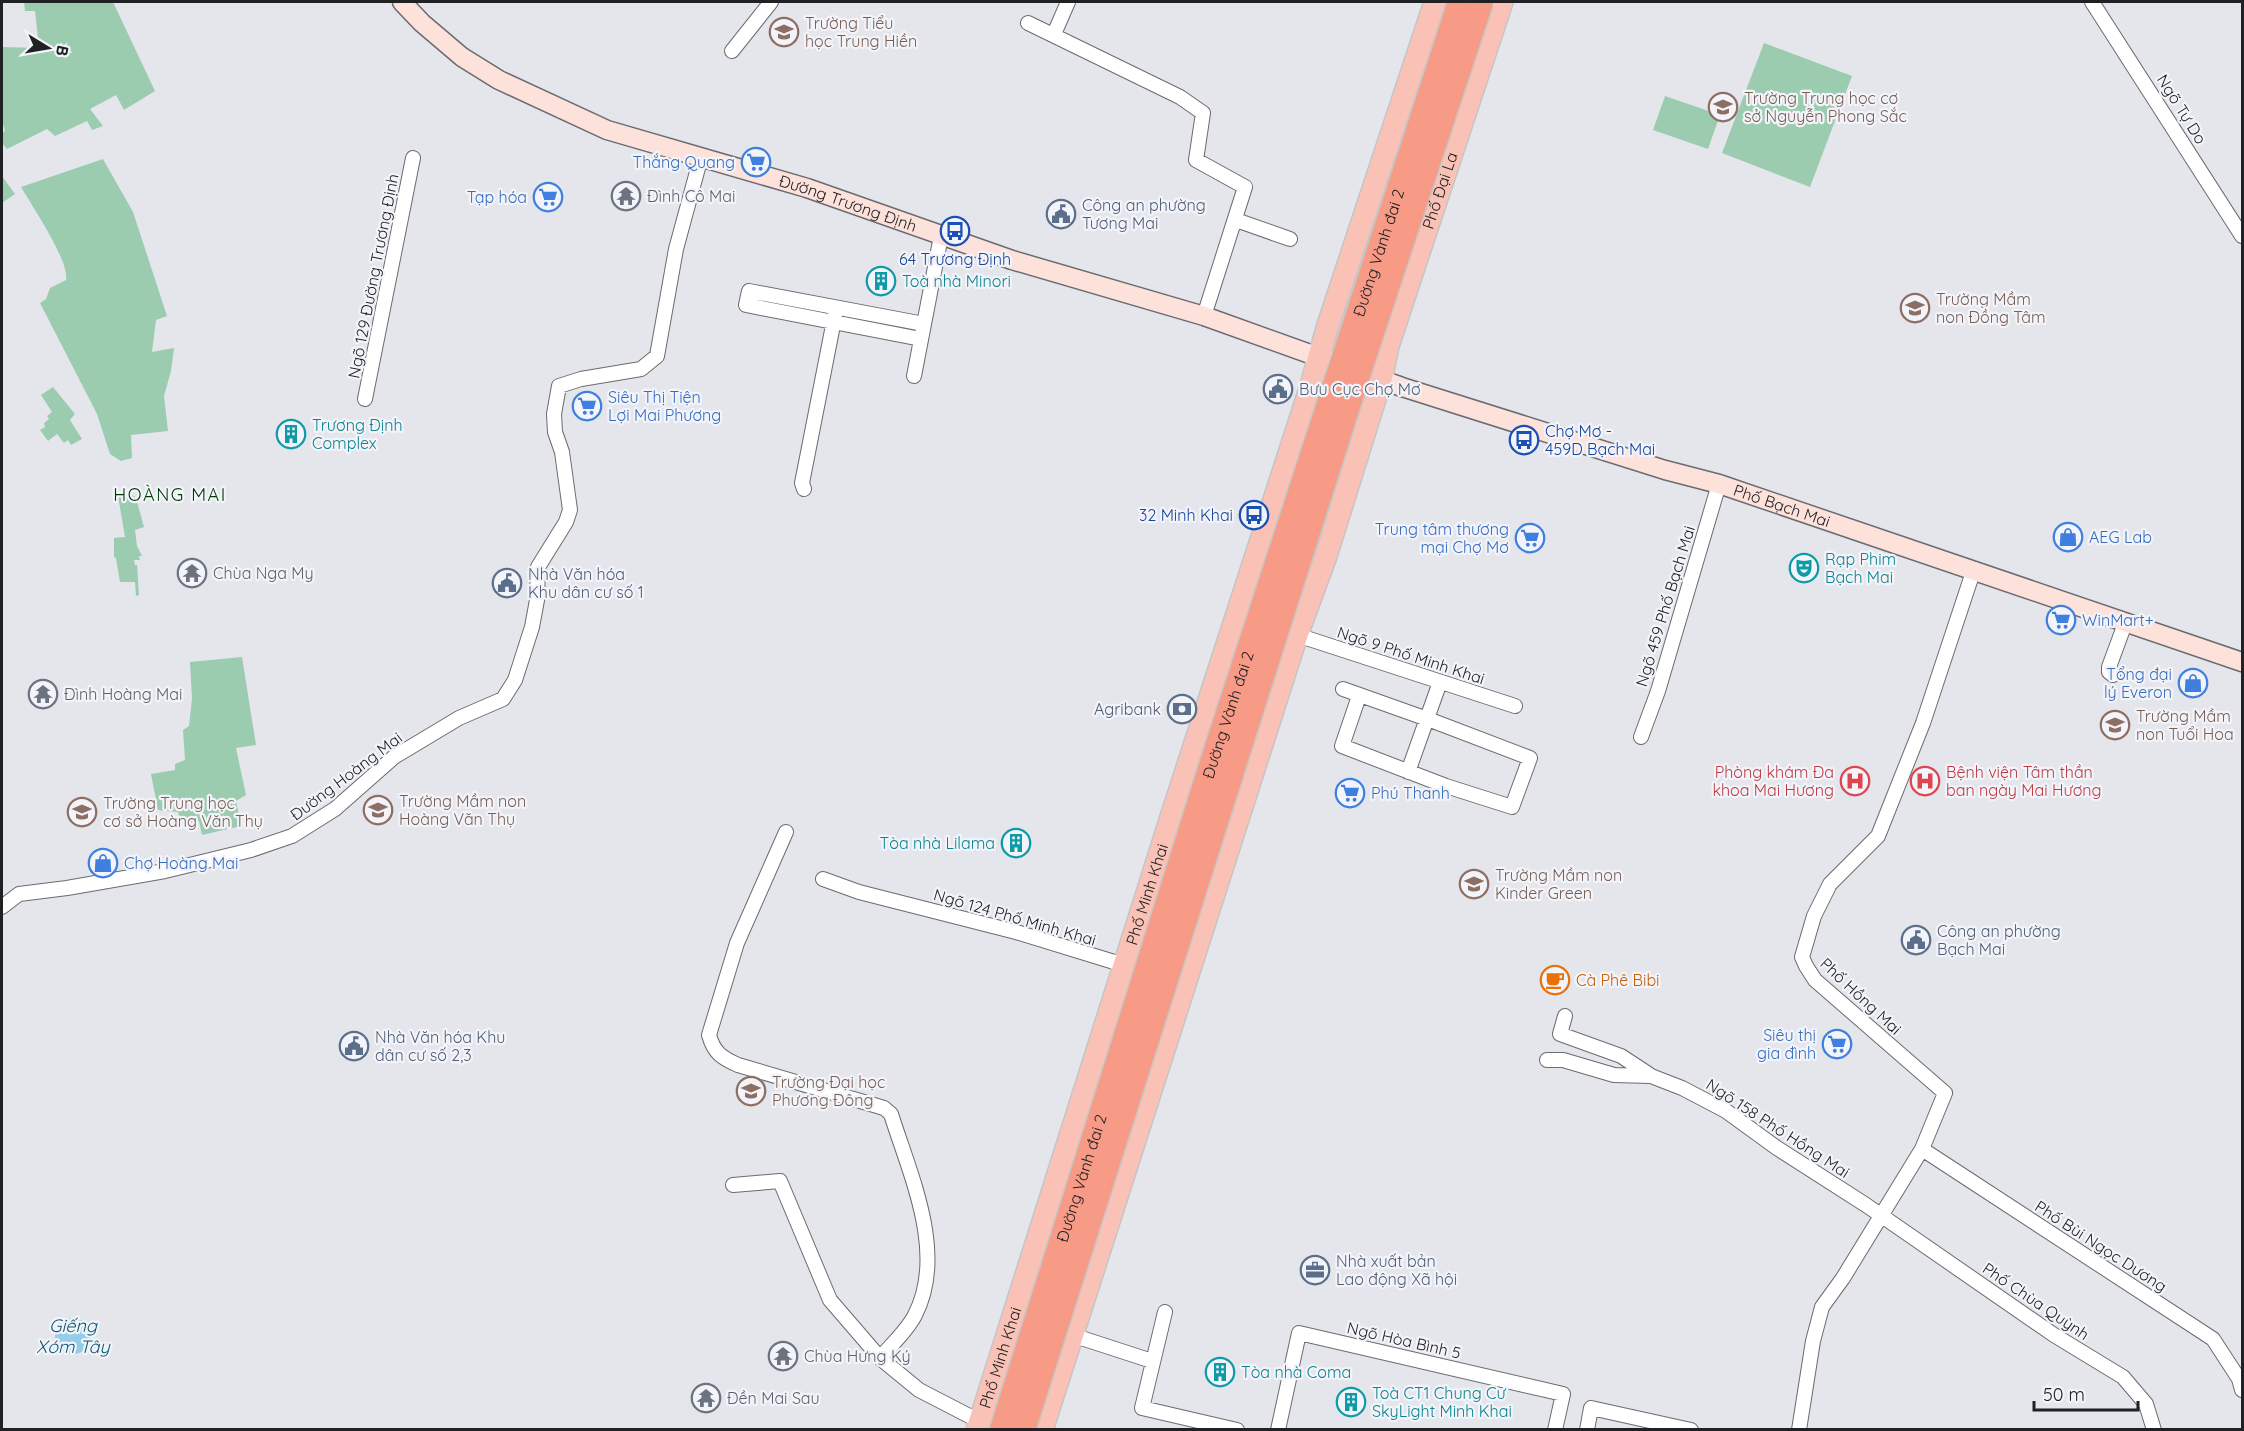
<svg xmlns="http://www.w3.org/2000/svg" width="2244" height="1431" font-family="Quicksand,sans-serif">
<rect width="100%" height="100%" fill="#e5e6ec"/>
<path fill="#9bccb0" d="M24 2H113L155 91 124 110 116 95 90 109 103 126 92 130 87 121 55 136 47 129 7 149 2 143V133L5 131 2 121V47L39 48 35 11H25Z
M1764 43 1852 76 1810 187 1722 153Z
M1665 96 1720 115 1708 149 1653 130Z
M103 159 133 212 167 316 156 320 152 352 174 348 171 371 164 396 168 431 131 435 132 458 121 461 110 454 97 414 40 303 46 299 50 288 66 280C70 262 32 206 21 187Z
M2 176 15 194 2 203Z
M53 387 75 414 70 420 82 439 71 445 68 440 64 443 57 434 48 441 40 430 45 427 44 423 49 419 47 416 52 412 41 395Z
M132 495 136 498 144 527 135 530 137 546 142 556H139L140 560H134L135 565H137L139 595 136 596 135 582H120L116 558 114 557V538L125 537 118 496Z
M242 657 256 745 236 748 246 795 236 801 241 826 202 835 199 821 182 825 178 812 158 810 151 774 175 770V764L185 760 183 730 189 726 192 699 190 662Z"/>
<path fill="#93cde9" d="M55 1336a18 18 0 1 1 36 0a18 18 0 1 1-36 0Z"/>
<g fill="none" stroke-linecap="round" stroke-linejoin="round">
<g stroke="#6a6b70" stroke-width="16">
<path id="street" d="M2092 2 2242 236
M1028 23 1180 97 1203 113 1196 160 1245 187 1204 316
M1054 34 1068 2
M732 51 771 2
M1236 220 1290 239
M921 339 746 305 749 291 924 324
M914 376 941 236
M365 399 413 158
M804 489 802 483 835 315
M1297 635 1515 706
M2113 675 2109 672V667L2126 621
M1343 689 1433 721 1530 758 1512 807 1446 786 1342 746 1359 696
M1641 737 1658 691 1719 484
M1408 772 1440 682
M786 832 737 943 709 1035C714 1053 722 1058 738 1065L884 1108 891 1114C910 1175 947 1253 915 1315 907 1331 891 1345 880 1358
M823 879 859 892 1016 932 1124 965
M2 907 19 894 67 888 165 871 251 850 292 836 335 809 394 757 459 718 503 699 515 680 532 627 537 600 538 567 566 522 570 510 562 452 555 432 554 414 559 386 581 379 641 369 657 356 676 249 701 157
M1565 1016 1560 1034 1621 1056 1650 1075
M1547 1060H1563L1614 1075 1651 1076 1682 1088 1726 1111 1777 1148 1866 1205 2054 1335 2123 1377 2146 1404 2154 1430
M1922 1149 2213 1339 2239 1379 2242 1390
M733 1185 780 1181 830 1300 880 1358 919 1390 979 1421
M1165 1312 1142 1408 1237 1430
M1072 1335 1152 1361
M1278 1430 1299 1333 1563 1394 1555 1430
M1587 1430 1591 1408 1691 1430
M1799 1430 1813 1341 1822 1307 1843 1278 1922 1149 1945 1093 1815 980 1806 966 1802 957 1814 916 1830 884 1878 836 1923 723 1974 569"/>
</g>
<g stroke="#6a6b70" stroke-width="21">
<g id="secondary">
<path id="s1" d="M402 2 422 23 462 57 499 80 607 130 807 188 1012 260 1204 316 1402 387 1665 470 1719 484 2242 662"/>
</g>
</g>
<g stroke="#c5c5c6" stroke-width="24">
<g id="primary">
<path id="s2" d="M977 1430 1172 814 1309 392 1328 325 1435 2"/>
<path id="s3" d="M1042 1430 1297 635 1326 556 1381 380 1388 346 1502 2"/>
</g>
</g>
<use href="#street" stroke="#fff" stroke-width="14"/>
<use href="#secondary" stroke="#fde1db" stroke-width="18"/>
<use href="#primary" stroke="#fac2b6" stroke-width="21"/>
<g stroke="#c5c5c6" stroke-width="27" stroke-linecap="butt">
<g id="highway-bridge">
<path id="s4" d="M1002 1430 1211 766 1460 2"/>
<path d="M1023 1430 1350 399 1481 2"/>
</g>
</g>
<use href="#highway-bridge" stroke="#f79a86" stroke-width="24"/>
</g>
<defs>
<g id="school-ring" transform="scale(1.5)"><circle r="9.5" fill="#f2f4f9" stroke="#8d6e63" stroke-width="1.5"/><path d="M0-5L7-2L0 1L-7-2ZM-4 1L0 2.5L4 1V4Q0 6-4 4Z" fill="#8d6e63"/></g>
<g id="supermarket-ring" transform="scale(1.5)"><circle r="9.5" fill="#f2f4f9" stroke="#3f7fe0" stroke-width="1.5"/><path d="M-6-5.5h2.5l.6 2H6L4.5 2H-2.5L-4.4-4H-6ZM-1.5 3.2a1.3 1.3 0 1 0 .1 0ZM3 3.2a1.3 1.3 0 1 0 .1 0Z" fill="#3f7fe0"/></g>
<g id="temple-ring" transform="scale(1.5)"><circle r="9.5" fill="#f2f4f9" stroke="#6b7280" stroke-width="1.5"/><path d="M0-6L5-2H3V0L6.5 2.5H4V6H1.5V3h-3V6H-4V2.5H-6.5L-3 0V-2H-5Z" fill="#6b7280"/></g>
<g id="civic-ring" transform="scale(1.5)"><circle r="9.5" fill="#f2f4f9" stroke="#5c6f8a" stroke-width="1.5"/><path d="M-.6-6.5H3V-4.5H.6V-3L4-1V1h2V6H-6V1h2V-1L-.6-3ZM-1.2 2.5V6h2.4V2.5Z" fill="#5c6f8a"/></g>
<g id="bus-ring" transform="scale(1.5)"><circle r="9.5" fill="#f2f4f9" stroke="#1a4fb4" stroke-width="1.5"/><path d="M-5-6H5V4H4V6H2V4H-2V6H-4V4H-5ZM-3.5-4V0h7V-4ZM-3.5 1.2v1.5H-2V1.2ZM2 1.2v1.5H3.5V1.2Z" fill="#1a4fb4"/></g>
<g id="building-ring" transform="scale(1.5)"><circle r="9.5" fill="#f2f4f9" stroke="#0f9aa8" stroke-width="1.5"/><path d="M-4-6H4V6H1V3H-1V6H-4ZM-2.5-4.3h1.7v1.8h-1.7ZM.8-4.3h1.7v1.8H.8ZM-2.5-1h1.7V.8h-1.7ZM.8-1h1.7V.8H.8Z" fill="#0f9aa8"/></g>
<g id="shop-ring" transform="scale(1.5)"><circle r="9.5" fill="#f2f4f9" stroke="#3f7fe0" stroke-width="1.5"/><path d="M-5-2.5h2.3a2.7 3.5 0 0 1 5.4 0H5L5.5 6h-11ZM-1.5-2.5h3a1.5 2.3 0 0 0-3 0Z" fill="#3f7fe0"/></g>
<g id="theatre-ring" transform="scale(1.5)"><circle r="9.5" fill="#f2f4f9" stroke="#0f9aa8" stroke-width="1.5"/><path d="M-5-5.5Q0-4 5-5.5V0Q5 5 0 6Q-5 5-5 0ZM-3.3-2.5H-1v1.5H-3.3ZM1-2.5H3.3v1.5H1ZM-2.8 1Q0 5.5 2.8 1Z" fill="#0f9aa8"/></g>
<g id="bank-ring" transform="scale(1.5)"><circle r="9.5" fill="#f2f4f9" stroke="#5c6f8a" stroke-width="1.5"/><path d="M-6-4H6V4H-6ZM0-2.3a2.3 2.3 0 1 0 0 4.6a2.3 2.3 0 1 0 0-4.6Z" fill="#5c6f8a"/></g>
<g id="hospital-ring" transform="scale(1.5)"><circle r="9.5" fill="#f2f4f9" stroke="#e0444e" stroke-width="1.5"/><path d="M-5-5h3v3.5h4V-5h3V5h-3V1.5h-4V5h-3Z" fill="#e0444e"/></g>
<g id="cafe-ring" transform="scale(1.5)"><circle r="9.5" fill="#f2f4f9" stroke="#e8710a" stroke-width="1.5"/><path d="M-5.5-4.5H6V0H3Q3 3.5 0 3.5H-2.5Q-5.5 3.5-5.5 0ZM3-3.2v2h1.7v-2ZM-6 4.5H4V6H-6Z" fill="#e8710a"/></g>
<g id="university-ring" transform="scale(1.5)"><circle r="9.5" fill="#f2f4f9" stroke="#8d6e63" stroke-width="1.5"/><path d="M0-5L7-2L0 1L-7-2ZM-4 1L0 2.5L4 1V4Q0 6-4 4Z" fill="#8d6e63"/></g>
<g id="office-ring" transform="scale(1.5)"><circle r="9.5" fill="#f2f4f9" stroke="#5c6f8a" stroke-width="1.5"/><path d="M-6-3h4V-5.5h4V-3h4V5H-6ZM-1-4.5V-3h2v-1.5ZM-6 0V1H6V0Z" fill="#5c6f8a"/></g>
</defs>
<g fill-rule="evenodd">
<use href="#school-ring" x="784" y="32"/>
<use href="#school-ring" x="1723" y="107"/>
<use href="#supermarket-ring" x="756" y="162"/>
<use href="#temple-ring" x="626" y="196"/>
<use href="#supermarket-ring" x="548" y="197"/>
<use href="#civic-ring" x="1061" y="214"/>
<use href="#bus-ring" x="955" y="231"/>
<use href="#building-ring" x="881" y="281"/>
<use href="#school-ring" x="1915" y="308"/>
<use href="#civic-ring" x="1278" y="389"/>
<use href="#supermarket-ring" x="587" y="406"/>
<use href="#building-ring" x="291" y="434"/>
<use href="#bus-ring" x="1524" y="440"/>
<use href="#bus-ring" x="1254" y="515"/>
<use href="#shop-ring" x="2068" y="537"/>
<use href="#supermarket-ring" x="1530" y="538"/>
<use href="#theatre-ring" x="1804" y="568"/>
<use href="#temple-ring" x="192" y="573"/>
<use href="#civic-ring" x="507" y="583"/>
<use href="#supermarket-ring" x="2061" y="620"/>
<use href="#shop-ring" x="2193" y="683"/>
<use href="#temple-ring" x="43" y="694"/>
<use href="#bank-ring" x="1182" y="709"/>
<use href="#school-ring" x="2115" y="725"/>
<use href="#hospital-ring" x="1855" y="781"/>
<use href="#hospital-ring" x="1925" y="781"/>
<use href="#supermarket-ring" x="1350" y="793"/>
<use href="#school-ring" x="378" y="810"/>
<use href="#school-ring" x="82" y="812"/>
<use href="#building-ring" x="1016" y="843"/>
<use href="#shop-ring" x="103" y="863"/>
<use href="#school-ring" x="1474" y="884"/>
<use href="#civic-ring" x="1916" y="940"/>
<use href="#cafe-ring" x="1555" y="980"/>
<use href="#supermarket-ring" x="1837" y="1044"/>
<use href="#civic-ring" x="354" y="1046"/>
<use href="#university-ring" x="751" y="1091"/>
<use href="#office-ring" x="1315" y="1270"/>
<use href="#temple-ring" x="783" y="1356"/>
<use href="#building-ring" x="1220" y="1372"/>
<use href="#temple-ring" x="706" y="1398"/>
<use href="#building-ring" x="1351" y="1402"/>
</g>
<g text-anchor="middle" stroke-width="4.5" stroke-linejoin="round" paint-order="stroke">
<g font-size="16" fill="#785e54" stroke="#f2f4f9" text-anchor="start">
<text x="805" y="29">Trường Tiểu<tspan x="805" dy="18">học Trung Hiền</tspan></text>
<text x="1744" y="104">Trường Trung học cơ<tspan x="1744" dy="18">sở Nguyễn Phong Sắc</tspan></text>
<text x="1936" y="305">Trường Mầm<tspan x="1936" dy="18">non Đồng Tâm</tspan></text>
<text x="2136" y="722">Trường Mầm<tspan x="2136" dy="18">non Tuổi Hoa</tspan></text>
<text x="399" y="807">Trường Mầm non<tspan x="399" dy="18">Hoàng Văn Thụ</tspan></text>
<text x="103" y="809">Trường Trung học<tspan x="103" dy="18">cơ sở Hoàng Văn Thụ</tspan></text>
<text x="1495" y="881">Trường Mầm non<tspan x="1495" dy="18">Kinder Green</tspan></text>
<text x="772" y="1088">Trường Đại học<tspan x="772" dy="18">Phương Đông</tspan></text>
</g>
<g font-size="16" fill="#202123" stroke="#f2f4f9">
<text transform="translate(2182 109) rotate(58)" y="6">Ngõ Tự Do</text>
<text dy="6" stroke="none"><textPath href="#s3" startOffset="1302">Phố Đại La</textPath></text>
<text dy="6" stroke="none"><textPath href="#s1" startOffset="496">Đường Trương Định</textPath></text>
<text dy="6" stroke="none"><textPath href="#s4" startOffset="1236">Đường Vành đai 2</textPath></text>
<text transform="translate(373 276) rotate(-79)" y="6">Ngõ 129 Đường Trương Định</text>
<text dy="6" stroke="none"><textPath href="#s1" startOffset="1478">Phố Bạch Mai</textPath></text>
<text transform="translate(1665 606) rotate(-73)" y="6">Ngõ 459 Phố Bạch Mai</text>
<text transform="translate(1411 655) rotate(18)" y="6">Ngõ 9 Phố Minh Khai</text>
<text dy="6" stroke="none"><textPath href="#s4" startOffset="750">Đường Vành đai 2</textPath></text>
<text transform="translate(346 776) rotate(-37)" y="6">Đường Hoàng Mai</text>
<text dy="6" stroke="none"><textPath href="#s2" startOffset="562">Phố Minh Khai</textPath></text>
<text transform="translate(1015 917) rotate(16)" y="6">Ngõ 124 Phố Minh Khai</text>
<text transform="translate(1861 996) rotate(43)" y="6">Phố Hồng Mai</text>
<text transform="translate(1778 1128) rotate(33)" y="6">Ngõ 158 Phố Hồng Mai</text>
<text dy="6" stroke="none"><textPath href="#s4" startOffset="264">Đường Vành đai 2</textPath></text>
<text transform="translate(2101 1246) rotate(33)" y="6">Phố Bùi Ngọc Dương</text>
<text transform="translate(2036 1301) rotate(34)" y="6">Phố Chùa Quỳnh</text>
<text transform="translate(1404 1340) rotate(13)" y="6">Ngõ Hòa Bình 5</text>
<text dy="6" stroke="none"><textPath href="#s2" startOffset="76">Phố Minh Khai</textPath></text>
</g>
<g font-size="16" fill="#366cbe" stroke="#f2f4f9" text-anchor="end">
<text x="735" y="168">Thắng Quang</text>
<text x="527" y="203">Tạp hóa</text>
<text x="608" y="403" text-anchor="start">Siêu Thị Tiện<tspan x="608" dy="18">Lợi Mai Phương</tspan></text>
<text x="1509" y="535">Trung tâm thương<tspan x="1509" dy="18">mại Chợ Mơ</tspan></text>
<text x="2089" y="543" text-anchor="start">AEG Lab</text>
<text x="2082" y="626" text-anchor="start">WinMart+</text>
<text x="2172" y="680">Tổng đại<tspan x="2172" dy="18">lý Everon</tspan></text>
<text x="1371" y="799" text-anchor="start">Phú Thanh</text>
<text x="124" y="869" text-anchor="start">Chợ Hoàng Mai</text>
<text x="1816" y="1041">Siêu thị<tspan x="1816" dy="18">gia đình</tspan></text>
</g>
<g font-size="16" fill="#5b616d" stroke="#f2f4f9" text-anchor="start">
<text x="647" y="202">Đình Cô Mai</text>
<text x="213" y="579">Chùa Nga My</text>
<text x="64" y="700">Đình Hoàng Mai</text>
<text x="804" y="1362">Chùa Hưng Ký</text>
<text x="727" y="1404">Đền Mai Sau</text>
</g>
<g font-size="16" fill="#4e5e75" stroke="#f2f4f9" text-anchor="start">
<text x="1082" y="211">Công an phường<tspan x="1082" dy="18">Tương Mai</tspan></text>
<text x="1299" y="395">Bưu Cục Chợ Mơ</text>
<text x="528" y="580">Nhà Văn hóa<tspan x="528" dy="18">Khu dân cư số 1</tspan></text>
<text x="1161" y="715" text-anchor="end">Agribank</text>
<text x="1937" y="937">Công an phường<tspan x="1937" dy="18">Bạch Mai</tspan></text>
<text x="375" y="1043">Nhà Văn hóa Khu<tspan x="375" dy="18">dân cư số 2,3</tspan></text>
<text x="1336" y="1267">Nhà xuất bản<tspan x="1336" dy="18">Lao động Xã hội</tspan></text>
</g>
<g font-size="16" fill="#164399" stroke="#f2f4f9">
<text x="955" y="265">64 Trương Định</text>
<text x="1545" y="437" text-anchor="start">Chợ Mơ -<tspan x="1545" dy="18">459D Bạch Mai</tspan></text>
<text x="1233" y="521" text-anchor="end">32 Minh Khai</text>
</g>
<g font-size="16" fill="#0d838f" stroke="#f2f4f9" text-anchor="start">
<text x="902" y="287">Toà nhà Minori</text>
<text x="312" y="431">Trương Định<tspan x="312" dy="18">Complex</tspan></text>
<text x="1825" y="565">Rạp Phim<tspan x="1825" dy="18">Bạch Mai</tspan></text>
<text x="995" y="849" text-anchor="end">Tòa nhà Lilama</text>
<text x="1241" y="1378">Tòa nhà Coma</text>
<text x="1372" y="1399">Toà CT1 Chung Cư<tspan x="1372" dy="18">SkyLight Minh Khai</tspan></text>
</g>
<g font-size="16" fill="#be3a42" stroke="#f2f4f9" text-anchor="end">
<text x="1834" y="778">Phòng khám Đa<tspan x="1834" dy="18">khoa Mai Hương</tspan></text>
<text x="1946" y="778" text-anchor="start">Bệnh viện Tâm thần<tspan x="1946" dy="18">ban ngày Mai Hương</tspan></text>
</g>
<g font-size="16" fill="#c56008" stroke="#f2f4f9" text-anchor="start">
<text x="1576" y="986">Cà Phê Bibi</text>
</g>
<g font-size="18" letter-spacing="1.5" fill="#003a03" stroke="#f2f4f9">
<text x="170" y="501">HOÀNG MAI</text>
</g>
<g font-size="18" font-style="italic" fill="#0b5874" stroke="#f2f4f9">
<text x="73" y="1332">Giếng<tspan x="73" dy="21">Xóm Tây</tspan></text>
</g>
</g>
<rect width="2244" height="1431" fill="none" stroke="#202123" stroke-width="6"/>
<g transform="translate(48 48) rotate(101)" stroke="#f2f4f9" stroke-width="4.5" paint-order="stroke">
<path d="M0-4.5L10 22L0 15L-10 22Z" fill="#202123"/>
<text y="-9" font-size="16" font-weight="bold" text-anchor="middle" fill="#202123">B</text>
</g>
<path d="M2034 1401v9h104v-9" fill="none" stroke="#202123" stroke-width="3"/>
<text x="2043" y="1401" font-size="18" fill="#202123" stroke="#f2f4f9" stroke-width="4.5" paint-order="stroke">50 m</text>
</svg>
